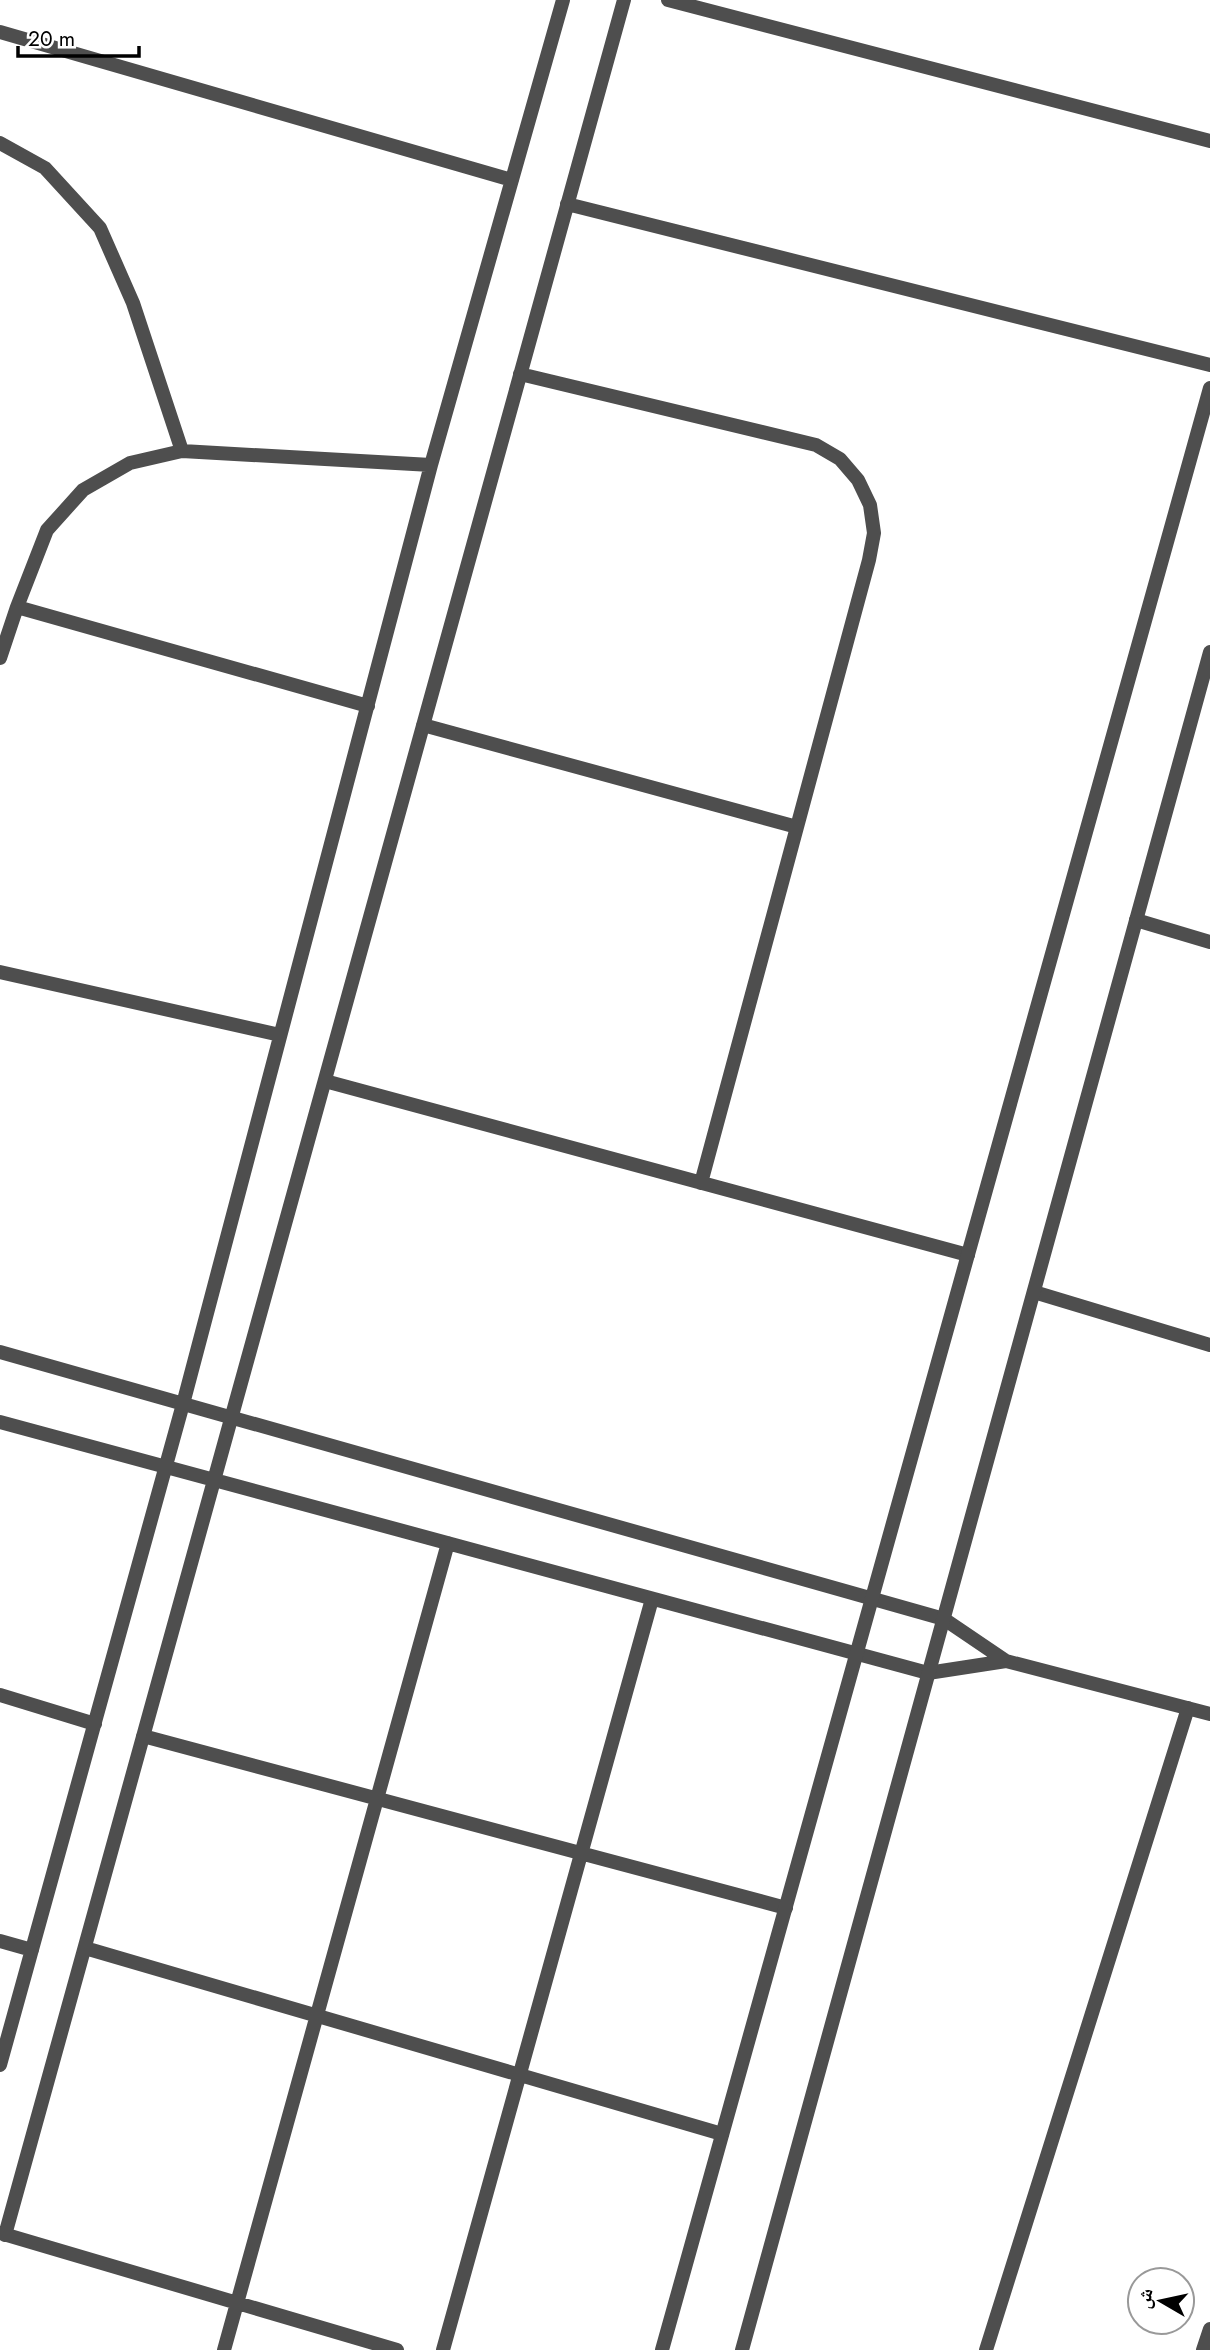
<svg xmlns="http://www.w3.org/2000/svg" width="1210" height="2350" font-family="Jost,'Noto Naskh Arabic',sans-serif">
<rect width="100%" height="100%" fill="#fff"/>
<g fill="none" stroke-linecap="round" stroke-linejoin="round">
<path stroke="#4e4e4e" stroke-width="14" d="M668 0 1210 141
M0 32 512 180
M0 143 45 168 100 228 133 303 182 451
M567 204 1210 365
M520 374 816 445 840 459 858 480 870 505 874 533 869 560 701 1183
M17 607 368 706
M0 658 17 607 47 530 83 490 130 463 182 451 431 465
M423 725 797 827
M1136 920 1210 942
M0 972 280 1035
M325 1081 968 1255
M1034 1292 1210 1345
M0 1352 944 1619 1006 1661 1210 1714
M0 1422 928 1673 1006 1661
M0 1695 95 1724
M143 1736 786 1908
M0 1941 32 1950
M85 1948 722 2134
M0 2065 183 1404 431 465 563 0
M0 2233 397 2350
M5 2235 624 0
M224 2350 448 1543
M443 2350 652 1599
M986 2350 1188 1708
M1203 2350 1210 2329"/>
<path stroke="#4e4e4e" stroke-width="14" d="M662 2350 1210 388
M742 2350 1210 652"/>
</g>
<g transform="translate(1161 2301) rotate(279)"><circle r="33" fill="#ffffff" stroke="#999999" stroke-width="2"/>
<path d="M0-5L12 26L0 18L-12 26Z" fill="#000000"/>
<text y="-10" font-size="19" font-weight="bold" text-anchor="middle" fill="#000000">ش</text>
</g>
<path d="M18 46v10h121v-10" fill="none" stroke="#000000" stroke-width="3.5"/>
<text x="28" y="46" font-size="21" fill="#000000" stroke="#ffffff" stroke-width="5" paint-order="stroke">20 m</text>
</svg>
